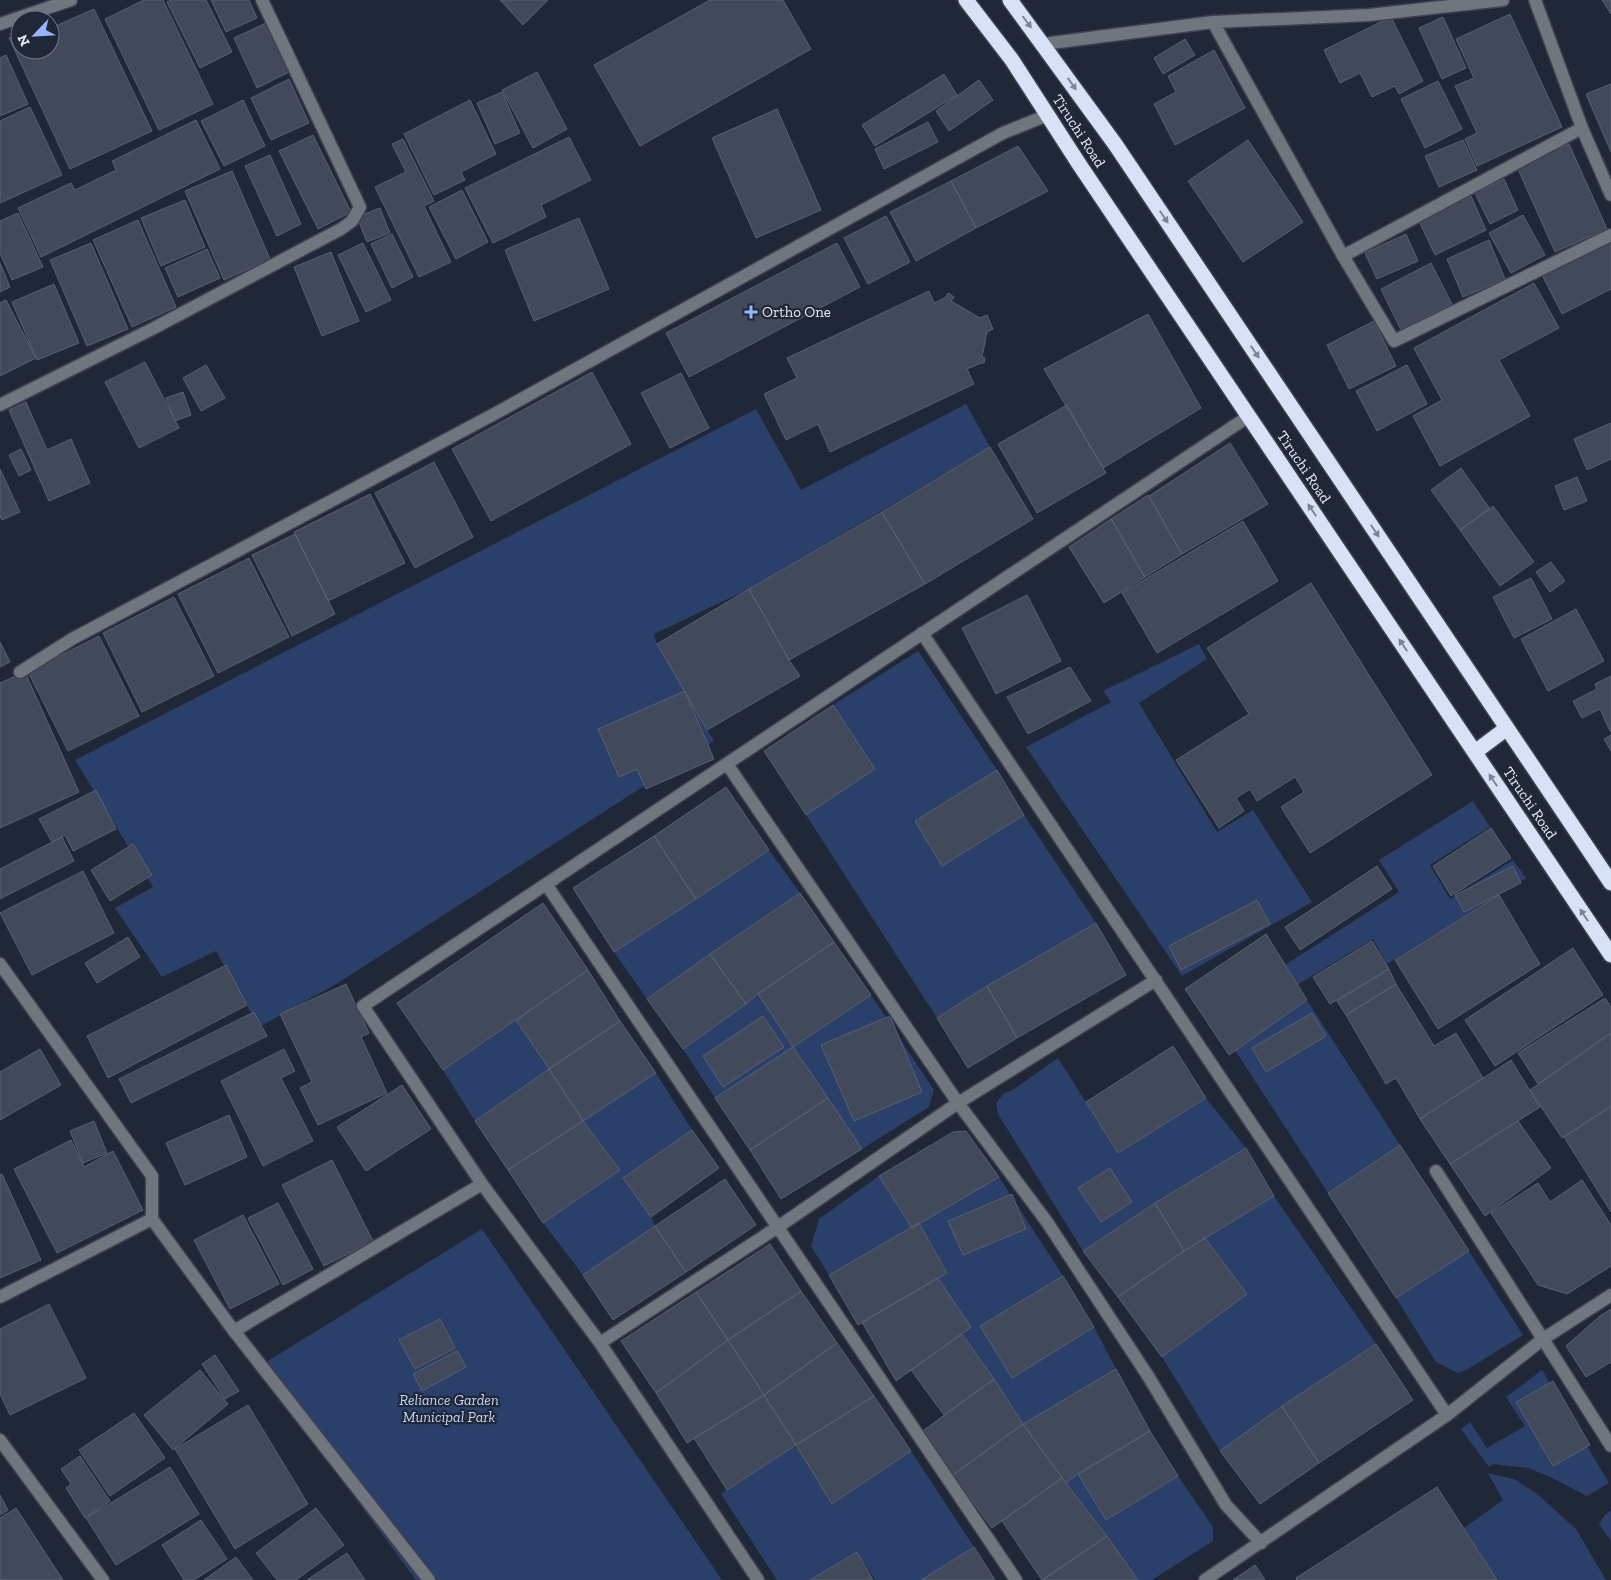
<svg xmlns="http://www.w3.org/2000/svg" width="1611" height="1580" font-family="'Zilla Slab',serif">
<rect width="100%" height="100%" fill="#202737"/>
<path fill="#2b3f6b" d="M966 404 990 447 749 589 654 634 657 644 714 741 338 983 259 1027 216 951 162 977 115 908 153 887 75 760 756 409 801 490Z
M1199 644 1207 659 1139 703 1217 832 1253 810 1312 902 1182 976 1026 747 1111 702 1103 691Z
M918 651 997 770 915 821 942 865 1024 815 1096 923 987 986 937 1018 806 815 875 769 833 705Z
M1473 801 1490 827 1430 865 1450 899 1513 860 1526 878 1387 964 1373 939 1297 985 1285 965 1399 892 1379 860Z
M769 850 800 893 710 954 647 999 614 952Z
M758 994 793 1047 871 995 934 1090 929 1107 862 1149 715 1098 683 1049 746 1004Z
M1307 1000 1400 1145 1328 1193 1235 1050Z
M516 1020 549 1069 475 1121 443 1070Z
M1058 1058 1118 1153 1206 1098 1246 1148 1155 1203 1083 1251 998 1114 996 1104 1003 1094 1014 1089Z
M656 1073 692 1130 624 1178 651 1217 655 1226 583 1275 543 1223 620 1170 583 1121Z
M879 1176 912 1228 829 1275 811 1246 819 1219Z
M999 1177 1063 1276 981 1326 1012 1377 1094 1327 1116 1369 1023 1424 994 1379 962 1334 970 1326 938 1278 947 1272 919 1223Z
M1274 1196 1376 1344 1282 1406 1220 1451 1162 1357 1247 1294 1205 1238Z
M482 1229 722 1580H416L258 1367Z
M1469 1251 1523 1335 1468 1369 1458 1373 1436 1362 1396 1298Z
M1542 1370 1609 1483 1587 1496 1548 1476 1528 1468 1493 1464 1489 1467 1461 1429 1470 1422 1487 1448 1525 1426 1506 1397Z
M796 1445 833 1504 911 1451 974 1547 921 1580H875L857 1552 810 1580H777L721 1494Z
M1488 1473 1514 1479 1536 1493 1576 1529 1606 1580H1497L1464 1528 1503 1500Z
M1078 1474 1106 1520 1178 1476 1213 1527V1541L1152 1580H1138L1107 1536 1066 1483Z
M1611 1510V1541L1599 1524 1605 1515Z"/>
<path fill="#41495a" stroke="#586172" d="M144 0H163L213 104 159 130 105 19Z
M171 0H206L232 52 200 68 167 2Z
M211 0H249L257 18 226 32Z
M500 0H548L523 25Z
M710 0H783L811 49 640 146 594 65Z
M1602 0H1611V14Z
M94 9 152 131 70 169 9 38 20 33V50H50V26L51 28Z
M1510 14 1562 127 1477 166 1465 139 1477 133 1455 86 1474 78 1456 39Z
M1391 17 1423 81 1399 94 1395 86 1372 97 1360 73 1340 83 1324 50Z
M1443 17 1466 68 1442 79 1419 28Z
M266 23 289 72 257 88 234 38Z
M1185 39 1195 55 1163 74 1154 58Z
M1214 50 1245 108 1175 145 1154 104 1176 92 1168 76Z
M6 55 28 104 0 116V58Z
M537 72 567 129 533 148 502 90Z
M944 74 957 95 875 146 862 125Z
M289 79 309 123 271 140 251 98Z
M979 80 993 100 949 131 936 111Z
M1438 81 1462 129 1425 148 1401 99Z
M1611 84V152L1586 94Z
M502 92 520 133 495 144 477 103Z
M243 100 265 146 224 166 201 121Z
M470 100 496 154 461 172 465 180 434 195 404 134Z
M30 107 62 175 0 203V121Z
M777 109 821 210 756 238 712 138Z
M196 120 220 169 41 257 18 208 71 183 75 190 116 170 112 161Z
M928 122 938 142 884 169 875 149Z
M313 135 351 212 318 229 279 151Z
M569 137 591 180 541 205 546 217 493 243 465 188Z
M403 139 434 201 424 206 451 262 419 277 375 187 406 172 392 144Z
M1248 140 1303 222 1243 262 1188 181Z
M1463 140 1477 170 1439 187 1425 156Z
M1569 144 1607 229 1555 252 1517 167Z
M1018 146 1048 191 976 228 951 181Z
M270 155 301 224 277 236 245 166Z
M232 171 270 259 224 280 185 191Z
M1504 179 1518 210 1490 224 1475 193Z
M951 181 976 228 916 261 890 212Z
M462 190 488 242 456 259 429 207Z
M1471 196 1486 230 1435 255 1419 221Z
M185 200 205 247 161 266 141 218Z
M380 208 390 233 367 242 357 217Z
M18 213 43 267 12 280 0 253V221Z
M1523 215 1545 255 1511 273 1489 233Z
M886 216 910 262 868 284 844 238Z
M579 218 609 289 534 321 505 250Z
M138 220 176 307 132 327 93 240Z
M392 234 413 277 392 288 371 244Z
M1406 234 1418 261 1377 279 1365 253Z
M1489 240 1505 279 1463 297 1447 259Z
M1611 240V289L1562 314 1542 275Z
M91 243 128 329 87 346 50 260Z
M363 243 391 300 366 312 338 255Z
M837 243 860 287 689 377 666 333Z
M207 249 220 278 178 297 165 268Z
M331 252 359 321 322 336 294 267Z
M0 263 10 287 0 292Z
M1431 263 1452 304 1401 330 1381 289Z
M1534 283 1559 328 1499 360 1530 416 1440 466 1413 416 1442 400 1414 348Z
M54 284 79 343 37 360 12 302Z
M929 291 934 303 945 298 948 293 954 297 951 301 980 318 987 315 993 329 987 332 982 357 985 358 984 363H981L967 369 974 384 830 452 818 424 786 440 764 394 797 378 787 358Z
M6 300 36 358 0 376V303Z
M1148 314 1201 408 1103 468 1044 369Z
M1374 321 1396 366 1349 389 1327 345Z
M145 362 179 428 139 448 105 382Z
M206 365 225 398 201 411 183 378Z
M1407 365 1427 404 1377 431 1356 391Z
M592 372 631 444 491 521 452 449Z
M681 373 709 428 670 448 641 393Z
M183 392 191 415 175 421 166 398Z
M26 402 47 450 71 439 90 483 49 501 9 410Z
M1067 405 1106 473 1037 513 998 444Z
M1611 423V459L1587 470 1574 439Z
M1230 443 1268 504 1182 554 1149 496Z
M990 447 1033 519 925 584 882 512Z
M21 449 31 470 19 476 9 455Z
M434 462 473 537 415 568 375 493Z
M1461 468 1490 509 1460 530 1431 490Z
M0 469 20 512 2 520 0 516Z
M1577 477 1587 501 1564 510 1555 486Z
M370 494 405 563 328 601 294 532Z
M1148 495 1182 554 1145 577 1111 519Z
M1493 506 1534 562 1500 586 1460 530Z
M882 512 925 584 789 660 749 589Z
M1111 519 1145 577 1104 603 1069 547Z
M1243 521 1278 581 1157 653 1122 593Z
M295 534 335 614 292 636 252 555Z
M249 558 289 637 218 673 178 594Z
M1551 562 1565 581 1550 592 1536 572Z
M1531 578 1552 619 1514 638 1493 597Z
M1311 583 1432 775 1310 853 1281 807 1304 792 1295 777 1257 801 1250 789 1236 798 1244 811 1219 828 1176 760 1249 714 1207 648Z
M749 589 789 660 800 676 707 730 657 644Z
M1027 595 1061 661 996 694 962 628Z
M174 597 214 676 142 712 103 633Z
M1576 609 1604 661 1548 691 1521 639Z
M99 636 139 716 68 751 28 672Z
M0 642 10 662 0 667Z
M1070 667 1091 701 1028 734 1007 697Z
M25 672 79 792 0 828V683Z
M1611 676V731H1610L1600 709 1582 718 1573 701 1597 689 1595 684Z
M685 691 714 759 646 789 637 769 619 777 598 729Z
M833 705 875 769 806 815 764 751Z
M1611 735V751L1604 739Z
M997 770 1024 815 942 866 915 821Z
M726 787 769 850 696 899 654 836Z
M96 790 116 829 73 851 65 835 52 842 39 819Z
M1491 828 1511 858 1451 896 1433 866Z
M654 836 696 899 614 952 573 888Z
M62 837 74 861 0 899V869Z
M133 844 152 875 110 901 91 870Z
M1377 866 1392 889 1300 950 1285 927Z
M1513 866 1521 883 1464 912 1455 895Z
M83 871 114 933 32 975 0 913Z
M800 893 834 942 758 994 746 1004 710 954Z
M1499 895 1540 964 1438 1029 1395 960Z
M1257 900 1270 924 1181 970 1169 946Z
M543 903 588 970 443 1070 397 1003Z
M1096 923 1126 975 1017 1038 987 986Z
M1266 934 1307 1000 1229 1055 1185 989Z
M128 937 140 957 97 983 85 963Z
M1372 941 1389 969 1330 1004 1313 977Z
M834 942 871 995 793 1047 758 994Z
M1573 948 1603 995 1495 1066 1465 1020Z
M710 954 746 1004 683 1049 647 999Z
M226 965 247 1005 108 1078 87 1036Z
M1389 969 1396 984 1346 1015 1337 1001Z
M588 970 620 1021 549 1069 516 1020Z
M346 984 369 1033 361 1037 387 1093 318 1125 300 1088 312 1082 280 1014Z
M1396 984 1434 1046 1456 1033 1483 1078 1420 1119 1396 1078 1386 1084 1346 1015Z
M987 986 1017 1038 968 1068 937 1018Z
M1605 998 1611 1007V1033L1538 1084 1518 1053Z
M254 1012 267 1036 131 1103 119 1079Z
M1312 1013 1326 1036 1266 1072 1252 1048Z
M763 1016 784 1047 723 1087 703 1056Z
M890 1016 922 1092 854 1121 821 1045Z
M620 1021 656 1073 583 1121 549 1069Z
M1611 1033V1106L1562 1138 1530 1090Z
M1173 1046 1206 1098 1118 1153 1086 1102Z
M793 1047 828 1098 750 1150 715 1098Z
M40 1049 61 1085 0 1120V1072Z
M284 1049 295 1071 281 1078 313 1141 263 1166 221 1081Z
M1511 1060 1540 1107 1450 1164 1420 1119Z
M549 1069 583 1121 508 1170 475 1121Z
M402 1085 431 1129 366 1171 337 1127Z
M828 1098 862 1149 781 1199 750 1150Z
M1611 1106V1212L1564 1137Z
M229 1115 247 1157 185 1185 166 1143Z
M94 1121 107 1153 83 1163 70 1131Z
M583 1121 620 1170 543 1223 508 1170Z
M1518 1121 1551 1168 1485 1216 1450 1164Z
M692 1130 719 1168 651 1217 623 1178Z
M966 1131 999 1177 912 1228 879 1176 953 1132Z
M71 1140 84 1167 113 1151 143 1210 57 1253 14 1169Z
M1400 1145 1469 1251 1396 1298 1328 1193Z
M1246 1148 1274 1196 1184 1251 1155 1203Z
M332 1160 373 1241 324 1266 282 1185Z
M1110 1168 1132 1202 1101 1222 1078 1188Z
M2 1174 41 1260 0 1278V1175Z
M725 1179 756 1225 686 1272 655 1226Z
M1582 1180 1611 1225V1266L1567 1294 1538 1285 1491 1213 1538 1183 1550 1202Z
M1012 1194 1026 1229 963 1255 948 1221Z
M278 1203 313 1269 283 1285 248 1218Z
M1155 1203 1184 1251 1118 1297 1083 1251Z
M243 1215 279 1284 230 1309 194 1240Z
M919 1223 947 1273 858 1325 829 1275Z
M655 1226 686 1272 613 1320 583 1275Z
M1205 1238 1247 1294 1162 1357 1118 1297 1184 1251Z
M770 1244 801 1291 728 1340 696 1292Z
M1063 1276 1094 1327 1012 1378 980 1326Z
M938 1278 971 1327 896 1381 862 1322Z
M801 1291 837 1343 764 1395 728 1340Z
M696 1292 728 1340 656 1393 621 1341Z
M49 1304 86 1378 10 1415 0 1394V1329Z
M1611 1309V1362L1586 1377 1566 1346 1600 1316Z
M440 1319 455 1348 415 1369 399 1340Z
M962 1334 994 1379 944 1415 911 1370Z
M728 1340 764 1395 687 1443 656 1393Z
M837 1343 874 1396 796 1445 764 1395Z
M1376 1344 1413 1400 1319 1463 1282 1406Z
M457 1351 466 1367 422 1391 413 1374Z
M215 1355 239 1391 225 1399 202 1364Z
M1116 1369 1150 1431 1078 1474 1066 1483 1023 1424Z
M200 1370 228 1404 173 1450 144 1415Z
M994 1379 1023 1424 953 1475 924 1430Z
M1553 1381 1590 1445 1553 1466 1516 1402Z
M764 1395 796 1445 727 1490 694 1438Z
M874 1396 911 1451 832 1504 796 1445Z
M248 1405 308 1504 235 1549 175 1449Z
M1282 1406 1319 1463 1260 1504 1220 1451Z
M134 1413 165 1458 110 1496 79 1450Z
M1023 1424 1062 1478 992 1528 953 1475Z
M1150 1431 1178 1476 1106 1520 1078 1474Z
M80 1456 110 1501 85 1518 66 1488 71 1484 61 1469Z
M170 1467 199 1514 116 1565 86 1518Z
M1062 1478 1107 1536 1042 1580 1002 1521Z
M1437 1487 1497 1580H1297L1296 1578Z
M0 1495 8 1510 0 1515Z
M16 1508 63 1580H0V1518Z
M316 1508 344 1545 296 1580H277L256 1553Z
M201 1520 227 1559 194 1580H184L162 1545Z
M1107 1536 1138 1580H1043Z
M974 1547 995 1580H921Z
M857 1552 873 1580H810Z
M347 1553 365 1580H307Z
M236 1557 253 1580H204Z
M1255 1565 1265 1580H1233Z"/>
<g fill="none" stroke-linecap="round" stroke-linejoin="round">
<g stroke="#3c4252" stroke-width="15">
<path id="minor" d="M1535 0 1582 128 1611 195
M1213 22 1343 256 1394 341 1611 235
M0 24 71 0
M1043 44 1213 22 1369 15 1503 0
M1343 256 1582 128
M0 405 152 329 341 229 352 221 360 207 262 0
M922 633 1447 1415
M20 672 72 639 498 412 1003 133 1048 115
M727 764 958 1103 1047 1222 1148 1376 1226 1505 1261 1543
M546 884 1016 1580
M0 964 152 1176V1219L0 1297
M1436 1171 1611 1446
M152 1219 234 1331 429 1580
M234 1331 482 1184
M600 1343 778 1227 958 1103 1156 980
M0 1440 103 1580
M758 1580 600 1343 482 1184 363 1006 1249 416
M1205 1580 1447 1415 1543 1339 1611 1295"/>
</g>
<g stroke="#3c4252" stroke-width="18">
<path id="highway" d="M966 0 1012 60 1079 164 1611 955
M1010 0 1115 144 1611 883
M1475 752 1507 728"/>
</g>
<use href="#minor" stroke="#71757d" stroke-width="12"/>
<use href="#highway" stroke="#d8e2f7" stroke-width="15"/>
</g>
<defs><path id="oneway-solid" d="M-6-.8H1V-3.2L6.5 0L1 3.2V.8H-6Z" transform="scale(1.25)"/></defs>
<g fill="#7c8497">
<use href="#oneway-solid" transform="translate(1027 22) rotate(53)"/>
<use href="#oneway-solid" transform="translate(1072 84) rotate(54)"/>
<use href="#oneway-solid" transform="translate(1164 217) rotate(56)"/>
<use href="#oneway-solid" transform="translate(1255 352) rotate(56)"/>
<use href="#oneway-solid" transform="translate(1312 510) rotate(-124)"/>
<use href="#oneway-solid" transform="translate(1375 531) rotate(56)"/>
<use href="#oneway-solid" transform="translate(1403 645) rotate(-124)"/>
<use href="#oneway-solid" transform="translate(1493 780) rotate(-124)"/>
<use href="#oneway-solid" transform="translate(1584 915) rotate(-124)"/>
</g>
<path fill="#95b6fd" stroke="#202737" stroke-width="2" d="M748.5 304.5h5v5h5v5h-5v5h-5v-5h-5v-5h5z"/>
<g text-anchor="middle" stroke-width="4.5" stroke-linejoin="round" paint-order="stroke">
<g font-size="15" fill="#e6ebf6" stroke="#202737">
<text transform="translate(1079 131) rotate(57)" y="5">Tiruchi Road</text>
<text transform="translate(1304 467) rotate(56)" y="5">Tiruchi Road</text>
<text transform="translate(1530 803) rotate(56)" y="5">Tiruchi Road</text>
</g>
<g font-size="15" fill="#e6ebf6" stroke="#202737" text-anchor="start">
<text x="762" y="317">Ortho One</text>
</g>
<g font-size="15" font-style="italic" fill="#c4d5f8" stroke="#202737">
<text x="449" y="1405">Reliance Garden<tspan x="449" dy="17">Municipal Park</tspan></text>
</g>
</g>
<g transform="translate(35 35) rotate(245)"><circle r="24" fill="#202737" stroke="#6f7583"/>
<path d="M0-4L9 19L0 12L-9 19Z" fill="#95b6fd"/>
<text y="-8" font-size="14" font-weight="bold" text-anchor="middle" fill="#e6ebf6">N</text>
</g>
</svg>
